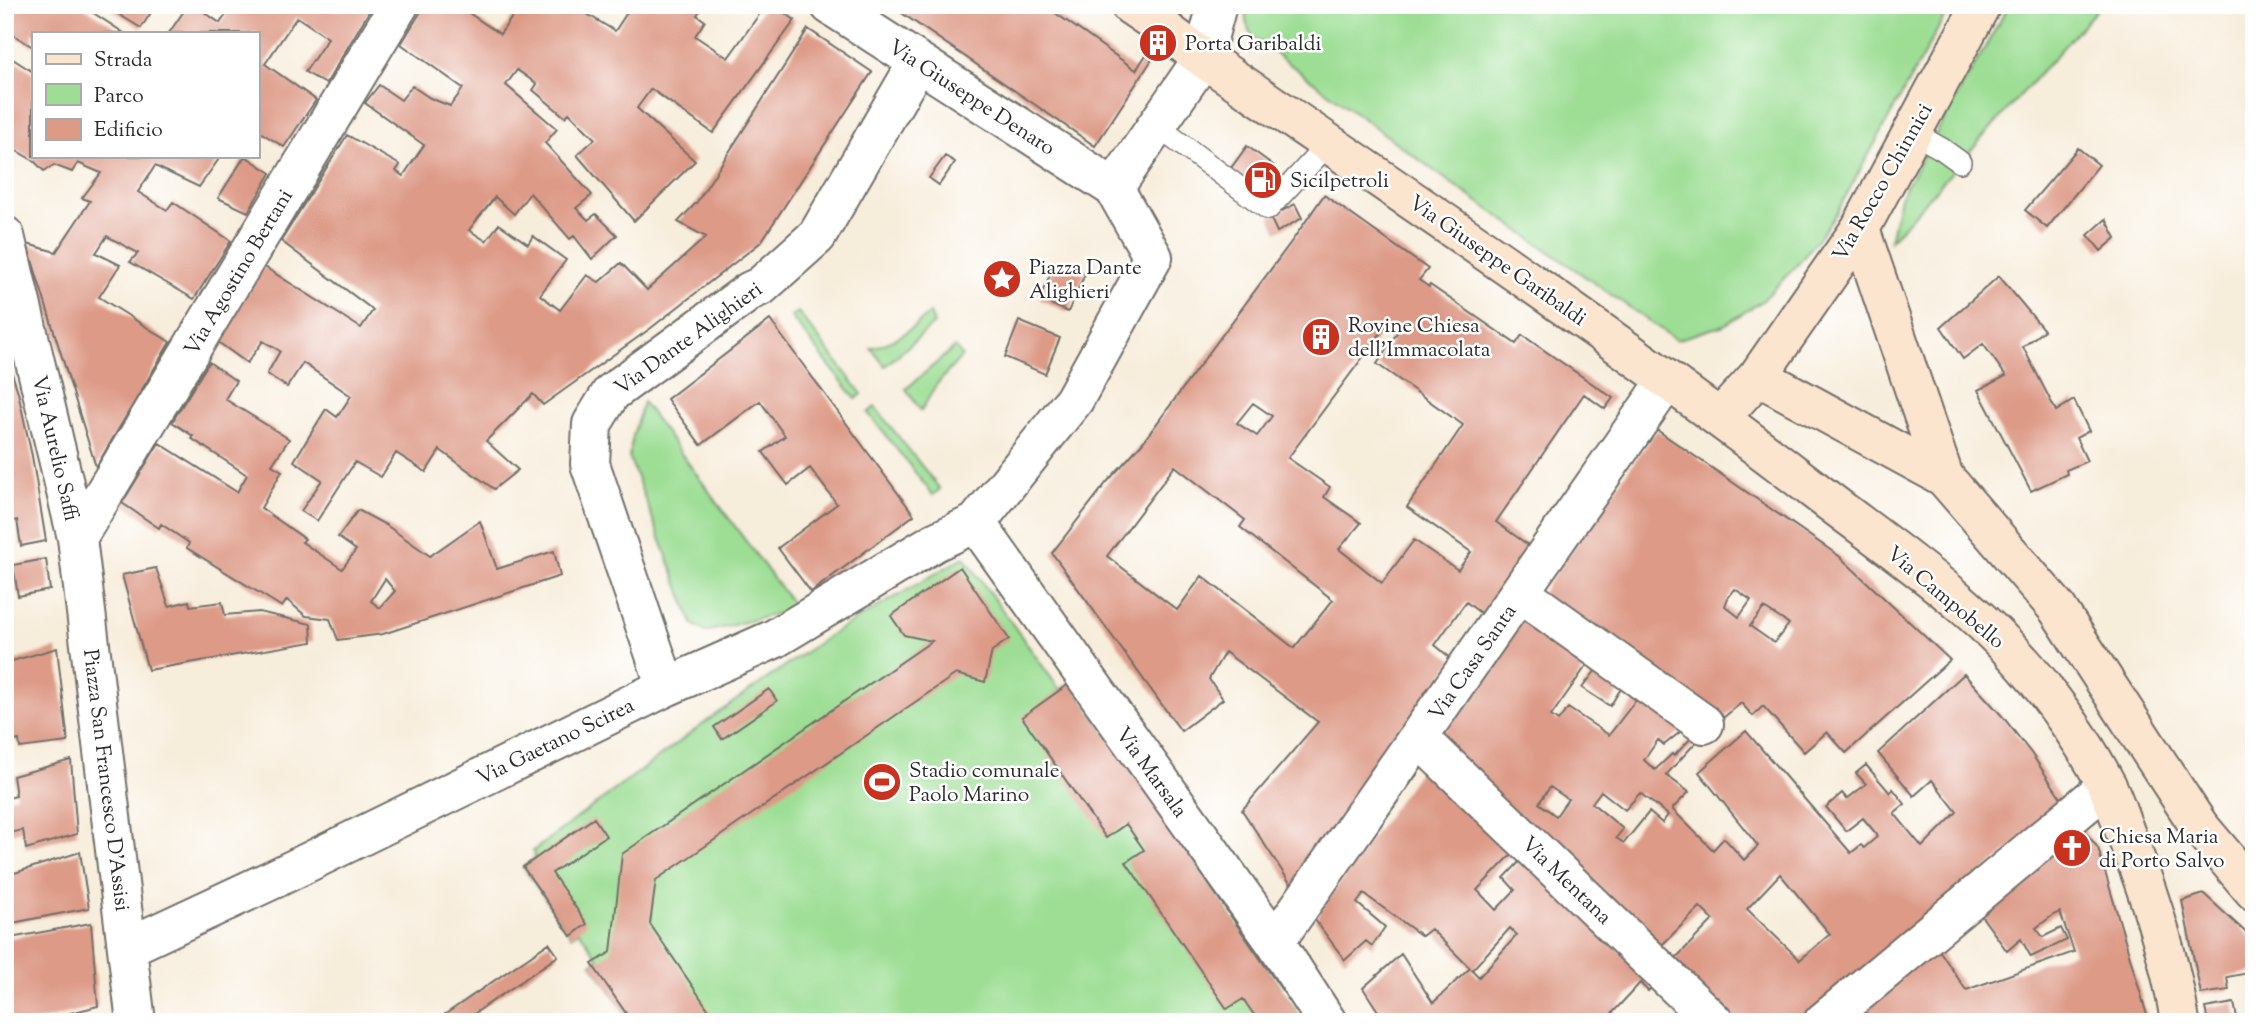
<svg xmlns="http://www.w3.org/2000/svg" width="2259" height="1027" font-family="'Sorts Mill Goudy',serif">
<rect width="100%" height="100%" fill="#fff"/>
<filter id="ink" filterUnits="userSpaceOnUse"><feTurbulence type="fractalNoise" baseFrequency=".0143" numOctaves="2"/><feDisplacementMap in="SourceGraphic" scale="14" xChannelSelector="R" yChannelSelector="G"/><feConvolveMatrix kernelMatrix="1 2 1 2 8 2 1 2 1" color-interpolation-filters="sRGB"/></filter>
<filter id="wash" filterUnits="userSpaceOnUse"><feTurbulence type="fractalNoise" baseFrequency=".00686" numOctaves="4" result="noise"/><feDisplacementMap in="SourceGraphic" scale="28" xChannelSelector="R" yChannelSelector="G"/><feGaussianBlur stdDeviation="1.57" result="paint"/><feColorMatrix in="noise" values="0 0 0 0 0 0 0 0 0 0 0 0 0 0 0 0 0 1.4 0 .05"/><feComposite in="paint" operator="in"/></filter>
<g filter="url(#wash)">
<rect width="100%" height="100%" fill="#f7eddb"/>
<path fill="#9dde94" stroke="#648460" stroke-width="2" d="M1250 5H1951L1836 214 1799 263 1762 301 1724 325 1676 340 1444 178 1253 37C1247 27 1242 17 1250 5Z
M2009 5H2101L1890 241 1900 197Z
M798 312 862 394 856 399 791 317Z
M930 313 934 324 885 366 871 348C895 342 912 329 930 313Z
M955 347 962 356 936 385 921 411 906 389Z
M643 402 799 613 788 611 706 632 693 624 629 457 633 435Z
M875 407 940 489 933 495 868 413Z
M964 557 1060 690 1070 683 1304 1022H632L592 964 598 958 579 931 571 936 523 867 535 858 533 851 718 713 830 635Z"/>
<g id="blocks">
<path fill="#dd9a86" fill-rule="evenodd" d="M5 5H81L124 33H33V47L5 30Z
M113 5H156L141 28 110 9Z
M188 5H194L220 23 233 5H373L326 84 305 72 328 38 297 17 265 64 316 100 284 147 257 130V33H169Z
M425 5H457L500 34 517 10 512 5H572L615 31 632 5H704L697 15 705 21 695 36 728 58 766 5H773L795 20 713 133 651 89 637 108 695 161 634 221 577 155 595 139 569 113 565 117 533 90 537 84 517 70 506 85 557 129 545 143 592 195 576 208 588 220 596 214 617 235 592 259 574 236 570 239 530 193 514 214 495 197 469 230 486 241 499 224 528 244 533 236 566 260 540 295 560 310 587 275 599 282 621 263 647 290 706 237 678 222 697 202 808 29 872 72 761 242 651 328 543 405 533 394 486 441 518 470 494 489 440 450 426 472 396 453 381 477 355 462 317 521 301 511 322 480 294 461 326 409 337 417 351 396 303 363 287 387 267 374 280 351 263 341 247 363 218 342 263 266 361 328 373 310 281 241 347 135 400 165 396 171 403 176 424 145 365 103 379 85 401 100 412 86 430 98 450 106 460 93 463 88 401 44Z
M890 5H1044L1136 70 1179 5H1188L1095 146Z
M5 54 33 72V156H221L199 187 155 166 138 192 167 210 173 202 231 241 194 299 130 262 138 253 107 236 96 253 120 265 99 297 170 342 96 467 27 244 56 252 90 201 82 198 101 173 78 163 72 172 54 165 44 171 34 161 5 144Z
M1247 146 1273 165 1250 198 1223 179Z
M2078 148 2099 165 2047 228 2025 210Z
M245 156 271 173 248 212 218 198Z
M945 156 955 162 939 185 929 178Z
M1324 195 1428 269 1419 280 1429 287 1430 285 1516 344 1522 335 1613 398 1605 409 1584 394 1496 522 1531 547 1483 615 1466 602 1435 645 1453 660 1294 889 1242 810 1318 722 1225 652 1209 679 1223 699 1181 731 1052 553 1107 482 1143 442 1294 238ZM1386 326 1397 333 1377 364 1463 425 1407 507 1471 552 1458 570 1414 540 1382 583 1339 549 1361 523 1324 497 1330 487 1288 458ZM1253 403 1272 416 1257 436 1237 423ZM1175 466 1245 520 1240 527 1333 600 1294 648 1202 576 1177 610 1107 556Z
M1295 204 1302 218 1277 232 1270 217Z
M2106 219 2116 238 2101 251 2088 235Z
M1056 262 1085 274 1068 312 1039 299Z
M1999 276 2044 330 2023 347 2056 411 2074 400 2089 431 2076 438 2087 461 2066 470 2067 474 2031 491 1978 390 2006 376 1983 344 1963 359 1941 327Z
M770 320 914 515 811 592 778 548 837 504 810 468 788 485 763 452 785 436 760 401 701 445 667 399Z
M1019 321 1060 338 1045 374 1005 357Z
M209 362 236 381 225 399 289 439 272 465 282 471 261 508 305 539 302 542 342 569 356 550 338 537 358 510 386 525 430 556 480 521 497 569 554 551 560 576 383 634 338 640 330 619 306 616 287 600 282 607 187 548 189 543 161 524 159 528 122 503 159 443 237 492 247 475 191 438 193 436 172 422ZM385 579 395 591 380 608 371 601Z
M9 364 18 392 32 456 46 541 21 546 17 520 5 523V365Z
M1657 430 1839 556 1950 660 1846 753 1827 732 1804 752 1763 706 1753 716 1741 703 1717 723 1541 594ZM1735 589 1751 600 1739 617 1725 606 1728 598ZM1764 608 1789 624 1774 643 1750 626Z
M46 559 50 590 18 596 13 565Z
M960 567 1009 639 992 651 985 682 956 674 656 880 650 924 717 1022H632L592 964 611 952 622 854 932 641 904 635 891 616Z
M156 568 169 606 189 601 190 606 222 602 225 615 259 612 311 624 312 642 148 670 122 575Z
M1524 617 1589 662 1551 716 1558 721 1568 708 1609 735 1640 695 1685 728 1664 745 1658 740 1644 760 1655 770 1672 754 1674 756 1694 735 1699 739 1666 775 1689 792 1672 809 1713 850 1724 838 1744 860 1758 846 1699 772 1746 731 1851 853 1861 845 1864 848 1878 836 1863 818 1846 831 1826 807 1842 793 1847 799 1866 784 1856 773 1866 765 1890 793 1893 789 1905 804 1894 813 1922 847 1957 812 1932 780 1914 796 1878 753 1964 674 2003 717 2031 753 2065 804 1804 1022H1732L1670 964 1713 920 1700 907 1657 950 1435 744ZM1550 787 1568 799 1556 816 1539 803ZM1601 791 1625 810 1640 793 1668 815 1662 823 1649 812 1624 843 1616 838 1623 829 1592 803ZM1780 874 1830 934 1800 960 1747 909Z
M57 648 68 742 20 748 19 740 5 743V663Z
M1596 670 1622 687 1610 706 1582 688Z
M1070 683 1304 1022H1259L1243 999 1227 1009 1126 862 1144 850 1126 824 1106 838 1022 717Z
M769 689 777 701 722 739 714 727Z
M71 760 77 834 26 849 23 830 5 834V799L16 796 13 776Z
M1423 766 1515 851 1477 890 1496 910 1515 890 1504 878 1523 858 1655 984 1648 991 1640 983 1604 1022H1385L1363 988 1401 954 1433 1003 1470 968 1431 929 1422 936 1364 894 1357 903 1385 927 1372 946 1366 941 1345 960 1315 920 1327 901ZM1510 928 1517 935 1479 977 1472 970Z
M594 818 606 836 552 873 587 924 571 936 523 867Z
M2080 825 2098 848 2149 1022H1842L1935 944 1966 990 2074 952 2060 912 2053 915 2036 928 2043 937 2061 928 2067 940 2031 957 2021 939 2007 951 1977 910Z
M80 852 89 908 12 923 5 903V876Z
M2204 894 2254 940V972L2227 977 2229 990 2201 994 2182 901Z
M91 923 98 1006 35 1022H5V939Z
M549 943 558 956 462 1022H434Z
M2234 1003 2238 1022H2208L2205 1008Z"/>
</g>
</g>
<g filter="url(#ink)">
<use href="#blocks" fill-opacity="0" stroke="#726f69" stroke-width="2"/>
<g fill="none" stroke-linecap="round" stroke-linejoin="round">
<g stroke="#726f69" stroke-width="24">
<path id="lane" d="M1157 126 1268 209 1329 143
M1912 132 1942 149 1960 162"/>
</g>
<g stroke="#726f69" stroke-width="42">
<path id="street" d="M830 5 1114 188
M5 236 77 538 136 1022
M976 523 1275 942 1327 1022
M77 538 399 5
M1520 593 1704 724
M666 687 590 464 592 424 611 393 750 291 761 286 817 236 918 62
M1419 738 1714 1022
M1275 942 1667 381
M128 947 278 877 666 687 774 639 935 542 976 523 1074 400 1153 257 1114 188 1203 58 1217 5
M1823 1022 2107 786"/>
</g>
<g stroke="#726f69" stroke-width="42">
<path id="secondary" d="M1130 5 1164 28
M1169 33 1203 58C1409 198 1616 337 1813 489 1892 550 1983 609 2044 689 2067 719 2089 751 2106 784 2115 801 2120 820 2127 837 2150 896 2171 960 2180 1022
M1860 229 1944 477
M1758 376 1944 477 2057 608 2199 826 2254 891
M1720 418 1758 376 1860 229 1981 5"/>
</g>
<use href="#lane" stroke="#fff" stroke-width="21"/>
<use href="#street" stroke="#fff" stroke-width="38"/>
<use href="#secondary" stroke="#fce5cf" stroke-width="38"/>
</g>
</g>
<defs>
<g id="building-disc" transform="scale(2.0125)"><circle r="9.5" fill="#c8321e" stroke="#fff"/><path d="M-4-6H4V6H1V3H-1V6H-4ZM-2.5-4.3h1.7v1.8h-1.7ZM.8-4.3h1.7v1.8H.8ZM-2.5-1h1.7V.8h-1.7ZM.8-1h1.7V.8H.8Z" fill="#fff"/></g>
<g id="fuel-disc" transform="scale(2.0125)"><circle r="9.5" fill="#c8321e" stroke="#fff"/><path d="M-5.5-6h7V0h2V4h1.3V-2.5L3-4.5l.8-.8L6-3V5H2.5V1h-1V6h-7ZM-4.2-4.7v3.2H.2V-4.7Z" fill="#fff"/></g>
<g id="sight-disc" transform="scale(2.0125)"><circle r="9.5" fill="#c8321e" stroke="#fff"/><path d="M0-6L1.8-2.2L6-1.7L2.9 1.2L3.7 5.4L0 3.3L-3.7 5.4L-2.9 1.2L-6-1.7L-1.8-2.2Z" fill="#fff"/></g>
<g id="stadium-disc" transform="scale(2.0125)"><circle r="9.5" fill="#c8321e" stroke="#fff"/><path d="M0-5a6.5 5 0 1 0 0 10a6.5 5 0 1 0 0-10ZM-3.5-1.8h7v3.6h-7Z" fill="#fff"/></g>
<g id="church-disc" transform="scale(2.0125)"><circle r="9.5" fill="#c8321e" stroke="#fff"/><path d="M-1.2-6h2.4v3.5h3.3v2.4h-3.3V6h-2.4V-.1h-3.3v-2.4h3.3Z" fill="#fff"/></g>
</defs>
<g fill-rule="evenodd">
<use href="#building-disc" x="1158" y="43"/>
<use href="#fuel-disc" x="1263" y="180"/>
<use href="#sight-disc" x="1002" y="279"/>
<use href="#building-disc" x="1321" y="337"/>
<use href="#stadium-disc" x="882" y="782"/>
<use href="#church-disc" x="2072" y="848"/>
</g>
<g text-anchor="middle" stroke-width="5" stroke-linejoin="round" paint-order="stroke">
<g font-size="21" fill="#2b2b2b" stroke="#fff" text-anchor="start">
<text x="1185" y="50">Porta Garibaldi</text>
<text x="1290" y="187">Sicilpetroli</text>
<text x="1029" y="274">Piazza Dante<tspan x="1029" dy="24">Alighieri</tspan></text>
<text x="1348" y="332">Rovine Chiesa<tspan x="1348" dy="24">dell'Immacolata</tspan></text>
<text x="909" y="777">Stadio comunale<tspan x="909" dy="24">Paolo Marino</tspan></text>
<text x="2099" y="843">Chiesa Maria<tspan x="2099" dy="24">di Porto Salvo</tspan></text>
</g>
<g font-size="21" fill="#2b2b2b" stroke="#fff">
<text transform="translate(972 97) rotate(33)" y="7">Via Giuseppe Denaro</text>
<text transform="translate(1882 182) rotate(-60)" y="7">Via Rocco Chinnici</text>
<text transform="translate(1498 260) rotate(35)" y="7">Via Giuseppe Garibaldi</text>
<text transform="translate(238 272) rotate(-59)" y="7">Via Agostino Bertani</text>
<text transform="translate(688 338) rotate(-36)" y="7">Via Dante Alighieri</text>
<text transform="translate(56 448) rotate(77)" y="7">Via Aurelio Saffi</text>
<text transform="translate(1946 597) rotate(40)" y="7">Via Campobello</text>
<text transform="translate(1472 662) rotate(-55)" y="7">Via Casa Santa</text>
<text transform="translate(555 741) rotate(-26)" y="7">Via Gaetano Scirea</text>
<text transform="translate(1152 772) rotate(54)" y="7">Via Marsala</text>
<text transform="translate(107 780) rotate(83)" y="7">Piazza San Francesco D'Assisi</text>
<text transform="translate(1567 880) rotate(44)" y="7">Via Mentana</text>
</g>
</g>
<rect width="2259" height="1027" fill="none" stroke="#fff" stroke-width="28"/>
<rect x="32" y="32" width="228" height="126" fill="#ffffff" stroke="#aaaaaa" stroke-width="2"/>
<rect x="46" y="54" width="35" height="10" fill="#fce5cf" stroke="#aaaaaa" stroke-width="2"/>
<text x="94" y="66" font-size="21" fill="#2b2b2b">Strada</text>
<rect x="46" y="84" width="35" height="21" fill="#9dde94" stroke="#aaaaaa" stroke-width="2"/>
<text x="94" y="102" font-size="21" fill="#2b2b2b">Parco</text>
<rect x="46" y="119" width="35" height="21" fill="#dd9a86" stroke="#aaaaaa" stroke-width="2"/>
<text x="94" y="136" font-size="21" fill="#2b2b2b">Edificio</text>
</svg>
